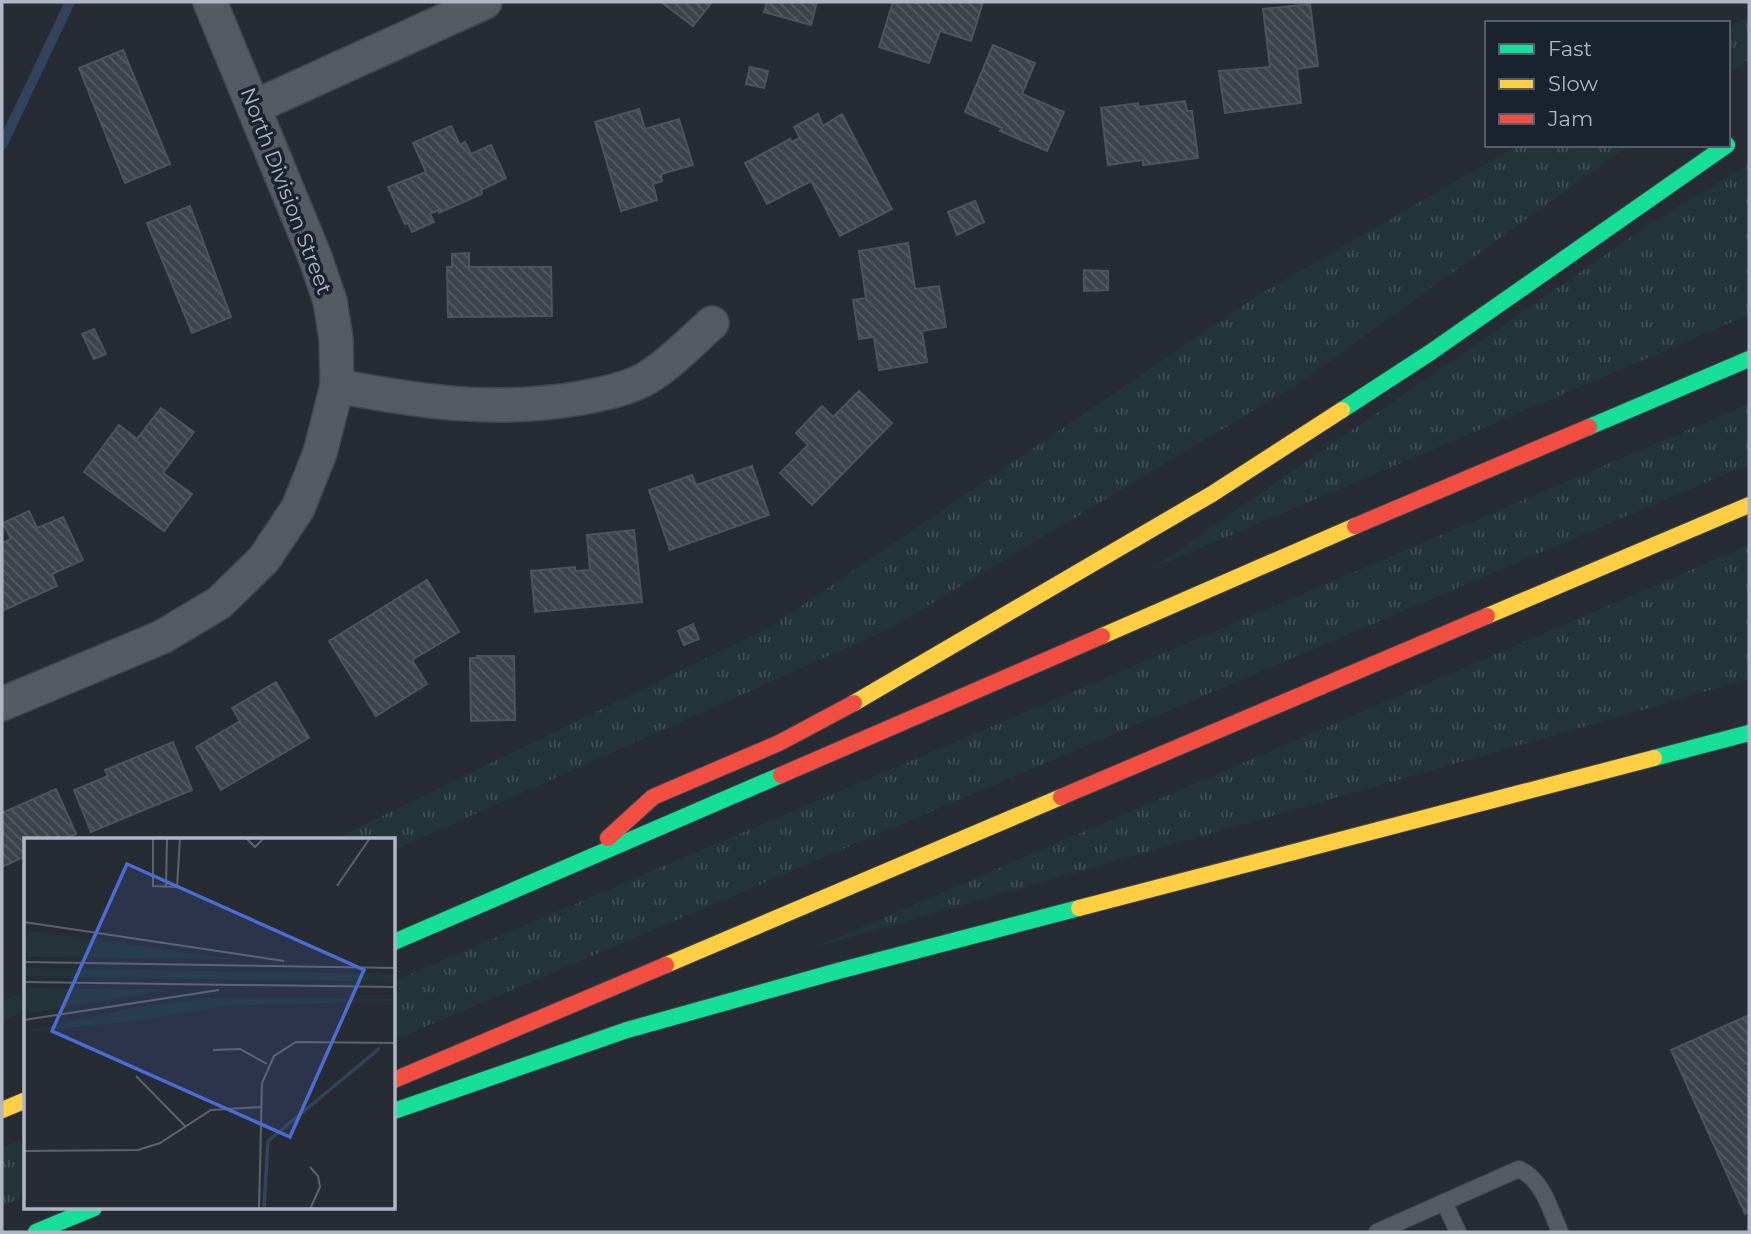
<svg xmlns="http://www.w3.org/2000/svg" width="1751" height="1234" font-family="Montserrat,sans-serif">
<defs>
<pattern id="grass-tufts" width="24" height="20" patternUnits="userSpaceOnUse" patternTransform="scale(1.75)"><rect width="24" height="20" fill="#24353a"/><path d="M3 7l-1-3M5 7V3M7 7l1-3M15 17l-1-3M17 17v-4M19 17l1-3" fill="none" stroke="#415055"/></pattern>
<pattern id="building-back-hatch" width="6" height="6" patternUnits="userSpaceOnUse" patternTransform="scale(1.75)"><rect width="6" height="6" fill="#3e424a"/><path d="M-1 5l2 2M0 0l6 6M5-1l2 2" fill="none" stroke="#575b63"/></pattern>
</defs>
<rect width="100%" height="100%" fill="#272b34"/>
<path fill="url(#grass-tufts)" d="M1749 16V59L1728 74V28Z
M1519 145H1629L1298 384 891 628 394 850V840H333L772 626 1257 296Z
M1749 164V315L1151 569 1647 226Z
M1749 404V464L394 1040V981Z
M1749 545V679L816 947Z
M26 990V1010L2 1021V1002Z
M26 1138V1196L2 1207V1148Z"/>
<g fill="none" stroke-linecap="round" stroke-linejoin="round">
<path stroke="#33425d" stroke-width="10" d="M2 145 70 2"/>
</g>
<path fill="url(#building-back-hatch)" stroke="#4e535c" stroke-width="2" d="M661 2H712L693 26Z
M767 2H817L811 25 764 12Z
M893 2H983L971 41 940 31 929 63 879 47Z
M1310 4 1318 66 1297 69 1301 103 1225 113 1219 71 1270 67 1263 9Z
M993 45 1035 63 1022 94 1064 112 1047 151 1000 131 1002 128 965 112Z
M123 50 170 164 125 183 79 68Z
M750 67 768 71 764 88 746 84Z
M1185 101 1187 111H1192L1198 158 1143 165V160L1108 165 1101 108 1138 103 1139 107Z
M639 109 645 129 679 119 693 165 661 174 662 181 653 184 657 200 621 211 595 122Z
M818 114 823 126 842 114 892 209 840 236 811 181 767 204 745 163 790 139 792 142 800 138 794 127Z
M451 126 460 145 465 142 471 154 491 145 506 178 481 190 482 194 439 213 438 210 430 214 434 222 412 232 408 223 405 224 388 187 426 172 413 143Z
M975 201 984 222 957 235 948 212Z
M190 206 231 317 192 333 147 223Z
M908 243 915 289 939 286 946 327 922 331 927 362 879 370 874 337 859 339 853 300 866 298 859 251Z
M469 253V267H551L552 316 448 317 447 267H452V254Z
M1084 270 1108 271V290L1084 291Z
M94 329 106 354 94 359 82 334Z
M859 391 892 423 812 505 780 473 808 445 796 433 822 406 833 417Z
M161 408 194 432 163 473 192 494 164 531 84 472 119 425 137 439Z
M752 466 769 515 670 550 649 490 692 475 696 485Z
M29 511 37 528 63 517 83 560 52 574 57 586 2 611V543L11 539 3 523Z
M634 530 642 602 535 612 531 571 575 567V571L590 570 587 535Z
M427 580 459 632 412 660 427 684 376 716 329 641Z
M693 624 699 639 684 645 678 631Z
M477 656H514L515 720 471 721 470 658H477Z
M276 682 309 738 221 790 196 747 240 721 232 708Z
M173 742 192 790 91 832 74 790 108 776 105 770Z
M56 789 76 834 61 840H26V856L2 867V813Z
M1749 1015V1212L1745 1214 1671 1050Z"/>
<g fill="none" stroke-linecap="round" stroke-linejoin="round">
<g stroke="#42464d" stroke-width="18">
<path id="lane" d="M1444 1202 1458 1232
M1377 1232 1519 1169C1543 1180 1550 1209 1560 1232"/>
</g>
<g stroke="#42464d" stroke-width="36">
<path id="street" d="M254 107 485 2
M337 386C422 402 494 413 581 398 602 394 628 389 647 378 671 363 691 342 712 323
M2 704 162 637 219 603 264 559 298 508 320 453 337 386 336 339 330 301 315 257 210 2"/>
</g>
<g stroke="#43474f" stroke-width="18">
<path id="fast" d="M1342 410 1431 352 1727 145
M1589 427 1749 359
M1654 758 1749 733
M394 942 781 775
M394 1111 627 1030 838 971 1079 908
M36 1232 94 1208"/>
</g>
<g stroke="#43474f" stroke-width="18">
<path id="slow" d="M1487 616 1749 505
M1102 636 1355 526
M854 703 1212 494 1342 410
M1079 908 1654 758
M666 965 1061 797
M2 1110 26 1100"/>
</g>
<g stroke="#43474f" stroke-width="18">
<path id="jam" d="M1355 526 1589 427
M781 775 1102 636
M1061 797 1487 616
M608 838 653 797 779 743 854 703
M394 1080 666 965"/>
</g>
<use href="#lane" stroke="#565a62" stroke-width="16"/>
<use href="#street" stroke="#565a62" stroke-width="33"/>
<use href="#fast" stroke="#16e098" stroke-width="16"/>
<use href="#slow" stroke="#ffcf43" stroke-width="16"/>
<use href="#jam" stroke="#f24e42" stroke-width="16"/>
</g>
<g text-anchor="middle" stroke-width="7" stroke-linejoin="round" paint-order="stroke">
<g font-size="21" fill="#afb7c6" stroke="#1a212f">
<text transform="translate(286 191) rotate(69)" y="7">North Division Street</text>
</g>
</g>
<g transform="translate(24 838)">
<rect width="371" height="371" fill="#272b34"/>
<path d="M0 91 29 96 212 121 0 119ZM0 130 371 136V144L0 138ZM0 150 144 152 0 176ZM183 160 371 161V163L199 168 113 183 0 194 113 169Z" fill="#24353a"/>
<path fill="none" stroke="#33425d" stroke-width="3.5" d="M240 371 244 303 356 210"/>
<path fill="none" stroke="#5d636e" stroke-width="2" d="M129 0V48L153 49 156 0M222 0 231 9 240 0M313 48 346 0M142 49 143 0M0 84 260 123M0 124 371 130M0 144 371 149M0 182 195 152M189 212 216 211 243 226M112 238 161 288M0 313 114 312 136 305 187 272 238 269M235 371 238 245 250 218 272 204 371 205M286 371 296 349 294 338 286 329"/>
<path fill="#496ed3" fill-opacity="0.15" stroke="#496ed3" stroke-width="3.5" d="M103 26 340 132 266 299 28 193Z"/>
<rect width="371" height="371" fill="none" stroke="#afb7c6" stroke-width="3.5"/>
</g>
<rect width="1751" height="1234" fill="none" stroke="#afb7c6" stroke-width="7"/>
<rect x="1485" y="21" width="245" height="126" fill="#1a212f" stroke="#565d6b" stroke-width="2"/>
<rect x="1499" y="44" width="35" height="10" fill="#16e098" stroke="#565d6b" stroke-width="2"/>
<text x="1548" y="56" font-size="21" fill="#afb7c6">Fast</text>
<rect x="1499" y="79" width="35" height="10" fill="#ffcf43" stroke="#565d6b" stroke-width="2"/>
<text x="1548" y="91" font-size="21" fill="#afb7c6">Slow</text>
<rect x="1499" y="114" width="35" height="10" fill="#f24e42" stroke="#565d6b" stroke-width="2"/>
<text x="1548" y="126" font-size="21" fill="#afb7c6">Jam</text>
</svg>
